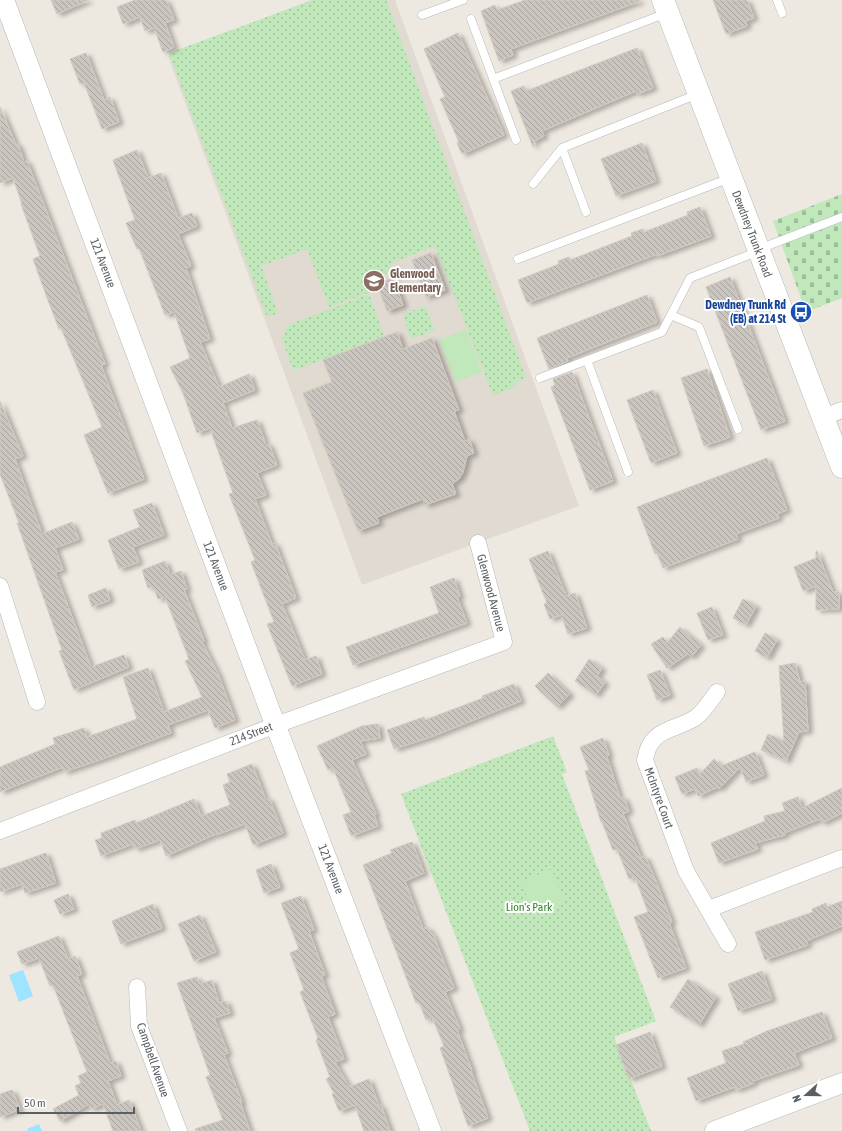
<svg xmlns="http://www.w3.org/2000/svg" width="842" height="1131" font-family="'Asap Condensed',sans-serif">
<defs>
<pattern id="grass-dots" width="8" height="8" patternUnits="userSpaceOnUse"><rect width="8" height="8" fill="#c0e8ba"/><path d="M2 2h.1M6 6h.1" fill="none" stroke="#9fbf9b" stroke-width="1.8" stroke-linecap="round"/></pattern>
<pattern id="cemetery-stones" width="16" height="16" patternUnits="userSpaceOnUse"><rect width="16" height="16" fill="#c0e8ba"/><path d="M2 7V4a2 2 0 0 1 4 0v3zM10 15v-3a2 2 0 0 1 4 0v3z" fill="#9fbf9b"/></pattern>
<pattern id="building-back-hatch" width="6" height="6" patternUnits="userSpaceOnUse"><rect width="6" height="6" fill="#cac6bf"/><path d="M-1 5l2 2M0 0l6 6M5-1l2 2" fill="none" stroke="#a7a49f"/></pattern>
<filter id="shadow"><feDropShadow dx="4.5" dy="2.5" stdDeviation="2" flood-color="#0004"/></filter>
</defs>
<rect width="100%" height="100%" fill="#eee9e0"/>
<path fill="#e0dad1" d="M311 0H395L579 506 362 585 168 56Z"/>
<path fill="url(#grass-dots)" d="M313 0H386L526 378 518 381 509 390 493 395 435 246 391 263 390 272 370 280 374 291 329 307 307 249 261 266 278 313 267 317 169 53Z
M367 295 370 297 384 336 295 370 292 368 282 339 288 325Z
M423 306 426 308 434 329 431 332 413 338 409 335 403 315Z
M553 736 567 772 562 774 656 1021 614 1037 651 1131H530L401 794Z"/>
<path fill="url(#cemetery-stones)" d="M842 194V298L806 312 773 221Z"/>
<path fill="#c0e8ba" d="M466 329 482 372 456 382 439 340Z
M552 869 565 903 534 915 521 881Z"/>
<path fill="#9ee3ff" d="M23 970 33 996 19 1002 9 975Z
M39 1124 42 1131H28L27 1129Z"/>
<path fill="url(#building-back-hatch)" stroke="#d3c9be" filter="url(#shadow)" d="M51 0H89L57 14Z
M135 0H166L174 20 165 23 174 47 163 52 154 28 145 31 140 17 123 24 117 7Z
M525 0H640V1L511 49 513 55 499 61 481 11 495 5 497 10Z
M713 0H747L754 18 746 21 747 26 726 34Z
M458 33 504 135 462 154 457 143 459 142 440 99 445 97 424 49Z
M637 48 653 88 637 94 636 91 542 131 544 136 534 141 533 147 511 91 524 86 526 91Z
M86 53 104 100 110 97 119 122 102 129 84 83 80 84 70 59Z
M0 107 16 145 18 144 24 162 27 161 105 364 101 365 144 479 108 493 84 435 102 427 61 328 59 329 46 295 33 259 40 256 21 204H22L13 178 0 183Z
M642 143 656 181 616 196 601 159Z
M137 150 148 178 161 173 178 218 192 213 197 226 178 234 191 266 186 268 210 339 200 342 219 387 249 374 255 390 223 403 232 428 257 420 266 445 269 444 277 465 257 473 266 495 255 499 272 544 275 543 296 598 282 604 305 660 316 656 322 674 292 686 267 624 274 622 251 562 255 560 229 494 233 493 210 428 197 433 183 393 170 367 190 358 174 312 165 315 139 248 137 249 126 223 135 220 113 160Z
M700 207 711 236 657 256V254L527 303 518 280 559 264 558 261 569 257 570 260 632 236 631 233 643 229 644 232 688 215 687 212Z
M431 253 445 290 426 297 412 260Z
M730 277 785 421 761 430 706 287Z
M393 278 403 305 387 311 377 284Z
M647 295 657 322 567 358 568 361 549 369 537 338Z
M397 332 403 349 432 338 459 410 454 411 465 441 469 439 474 453 467 456 463 472 459 479 452 484 456 494 425 505 423 499 377 517 379 523 358 531 303 393 332 382 323 360Z
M707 369 730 437 704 446 681 378Z
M572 372 613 481 590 490 551 387 555 385 553 379Z
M653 390 677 453 651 463 627 400Z
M0 401 23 456 15 459 42 534 72 522 79 539 55 548 63 570 55 572 91 667 124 655 129 667 74 690 59 651 62 650 17 523H19L0 474Z
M767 458 787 510 777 514 779 518 736 534 738 539 663 568 657 553 655 554 637 507Z
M152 503 164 535 133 547 139 562 119 569 108 540 140 527 133 510Z
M548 551 566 596 575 593 587 628 568 634 561 615 550 619 544 604 547 603 529 559Z
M816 551H817L833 592H839V609L816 610V586L803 591 794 567 816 558Z
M165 561 170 575 181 571 187 589 184 590 204 641 202 642 218 674 235 720 215 728 208 710 168 725 171 733 105 758 64 772 63 767 0 792V767L55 744 53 738 84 728 87 737 137 719 123 677 148 668 164 712 202 697 185 661 189 659 165 597 158 599 153 586 148 588 142 570Z
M454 578 460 596 457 597 467 623 353 665 346 647 439 613 430 587Z
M106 588 110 600 92 607 88 595Z
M743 599 756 606 746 625 733 618Z
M712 607 723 635 708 640 697 613Z
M680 627 701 645 691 657 688 654 667 668 651 644 663 637 667 643Z
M765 633 777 640 767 658 755 651Z
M589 659 602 668 597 676 605 682 596 695 575 681Z
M795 663 800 682 805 681 808 731 799 732 785 763V760L761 750 768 734 784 741 779 666Z
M660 670 670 695 657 700 647 675Z
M548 673 570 694 557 707 535 686Z
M514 684 521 701 431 737 394 749 387 730 424 717 425 720 483 698 482 696Z
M378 724 380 738 360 741 366 754 352 760 376 814 374 815 378 826 351 836 343 815 351 812 333 768 328 770 317 746 362 726Z
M603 738 609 755 607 757 620 798 624 797 629 811 623 814 641 858 645 856 655 879 672 922 669 923 686 968 658 978 634 917 648 912 635 877 629 879 617 849 613 850 602 822H601L585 771 589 770 580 747Z
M755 752 764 775 746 782 740 767 719 789 718 787 698 796 695 789 682 794 675 777 697 768 700 774 714 759 721 766Z
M252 764 266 800 269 798 283 833 253 845 245 824 216 835V834L166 856 160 840 135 849 133 844 101 856 95 840 102 838 101 833 135 820 136 823 194 799 201 816 230 805 223 785 230 782 227 774Z
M842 788V813L822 823 820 819 784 833 785 835 755 843 758 849 719 863 711 843 765 821 764 816 785 811 782 803 798 797 802 808Z
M412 842 424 873 405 881 423 929 428 927 431 934H433L454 988 445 992 460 1029 457 1030 472 1071H471L488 1118 468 1126 440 1048 444 1046 432 1017 426 1020 419 1002 416 1003 363 865 392 853 390 850Z
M46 853 56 883 25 893 22 884 0 892V869Z
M271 864 280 887 264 893 256 870Z
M68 894 74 909 60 914 54 900Z
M301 896 314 930 309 931 325 975 321 976 335 1014 328 1017 344 1059 335 1062 349 1087 369 1079 379 1106 381 1105 390 1131H364L355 1105 339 1111 332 1094 334 1093 326 1079 330 1077 316 1040 318 1038 300 992 304 990 290 953 299 949 281 903Z
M842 901V926L806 941 808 945 765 960 755 932 813 912 812 909 826 903 827 907Z
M153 904 162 928 121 944 112 921Z
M200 915 216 952 194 961 178 924Z
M59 936 68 959 75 956 82 974 77 976 93 1018 110 1063 116 1061 121 1076 108 1081 117 1105 129 1100 141 1131H113L103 1104 91 1109 89 1104 60 1121 53 1109 79 1095 75 1086 81 1083 78 1076 87 1072 53 985 50 986 39 958 22 964 17 952Z
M762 971 772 999 738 1011 728 984Z
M197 977 199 984 212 980 219 1003 226 1001 230 1013 214 1018 228 1053 224 1055 242 1102H240L250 1131H196L195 1129 223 1120 206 1077 210 1075 177 983Z
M688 979 716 997 699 1025 670 1007Z
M822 1012 832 1038 794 1053 799 1065 753 1081 754 1083 736 1090 735 1087 696 1101 687 1078 726 1063 722 1051 744 1044 743 1042 767 1031Z
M650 1032 662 1066 629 1079 616 1045Z
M12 1090 20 1109 0 1117V1094Z"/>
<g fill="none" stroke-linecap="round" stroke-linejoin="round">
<g stroke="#b3b8bc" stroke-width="9">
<path id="service" d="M777 0 782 13
M422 15 463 0
M471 19 516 140
M493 79 667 13
M562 148 586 212
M533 184 562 148 698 94
M759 249 842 217
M518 259 730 178
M671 315 699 327 738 429
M587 360 628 472
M540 378 662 332 690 278 759 251"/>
</g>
<g stroke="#b3b8bc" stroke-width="17">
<path id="minor" d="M822 418 842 410
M0 586 37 702
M717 692C711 700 703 713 695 718 672 732 650 728 645 760L686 871 728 944
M0 831 276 725 504 642 478 543
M709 909 842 858
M137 987 139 1026 179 1131"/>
</g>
<g stroke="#b3b8bc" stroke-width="21">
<path id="tertiary" d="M4 0 272 716 431 1131
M715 1131 842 1083"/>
</g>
<g stroke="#b4b9be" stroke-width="23">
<path id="secondary" d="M663 0 842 467"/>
</g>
<use href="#service" stroke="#fff" stroke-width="8"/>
<use href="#minor" stroke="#fff" stroke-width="16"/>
<use href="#tertiary" stroke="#fff" stroke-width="20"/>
<use href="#secondary" stroke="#fff" stroke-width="22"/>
</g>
<defs>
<g id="school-disc" transform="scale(1.15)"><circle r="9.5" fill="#8d6e63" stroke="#fff"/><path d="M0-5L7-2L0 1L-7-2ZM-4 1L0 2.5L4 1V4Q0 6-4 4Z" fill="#fff"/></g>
<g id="bus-disc" transform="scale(1.15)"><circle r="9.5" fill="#1a4fb4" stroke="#fff"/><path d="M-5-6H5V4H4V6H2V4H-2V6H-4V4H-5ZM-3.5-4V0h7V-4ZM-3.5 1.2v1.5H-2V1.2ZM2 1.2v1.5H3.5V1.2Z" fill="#fff"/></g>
</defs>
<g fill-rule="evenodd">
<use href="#school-disc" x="374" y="281"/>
<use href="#bus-disc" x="801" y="312"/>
</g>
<g text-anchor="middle" stroke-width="4" stroke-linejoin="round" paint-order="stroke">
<g font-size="12" fill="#595f63" stroke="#fff">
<text transform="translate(752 234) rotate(69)" y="4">Dewdney Trunk Road</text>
<text transform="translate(103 263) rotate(69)" y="4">121 Avenue</text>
<text transform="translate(216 566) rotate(69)" y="4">121 Avenue</text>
<text transform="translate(491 593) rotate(75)" y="4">Glenwood Avenue</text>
<text transform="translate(251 734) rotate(-21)" y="4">214 Street</text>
<text transform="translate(659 798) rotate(70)" y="4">McIntyre Court</text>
<text transform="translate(331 869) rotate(69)" y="4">121 Avenue</text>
<text transform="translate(153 1060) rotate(71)" y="4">Campbell Avenue</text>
</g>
<g font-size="12" font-weight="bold" fill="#785e54" stroke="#fff" text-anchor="start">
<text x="390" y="278">Glenwood<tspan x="390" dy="14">Elementary</tspan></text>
</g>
<g font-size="12" font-weight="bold" fill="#164399" stroke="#fff" text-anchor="end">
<text x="786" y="309">Dewdney Trunk Rd<tspan x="786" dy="14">(EB) at 214 St</tspan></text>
</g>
<g font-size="12" fill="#35862e" stroke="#fff">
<text x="529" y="911">Lion's Park</text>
</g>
</g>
<g transform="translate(806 1095) rotate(249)" stroke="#ffffff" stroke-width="3" paint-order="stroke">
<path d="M0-3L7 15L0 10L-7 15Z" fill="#595f63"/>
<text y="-6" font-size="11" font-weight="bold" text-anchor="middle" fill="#595f63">N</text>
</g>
<path d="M18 1107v6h116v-6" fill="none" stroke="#595f63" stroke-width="2"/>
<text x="24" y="1107" font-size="12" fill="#595f63" stroke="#ffffff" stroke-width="3" paint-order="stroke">50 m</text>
</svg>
